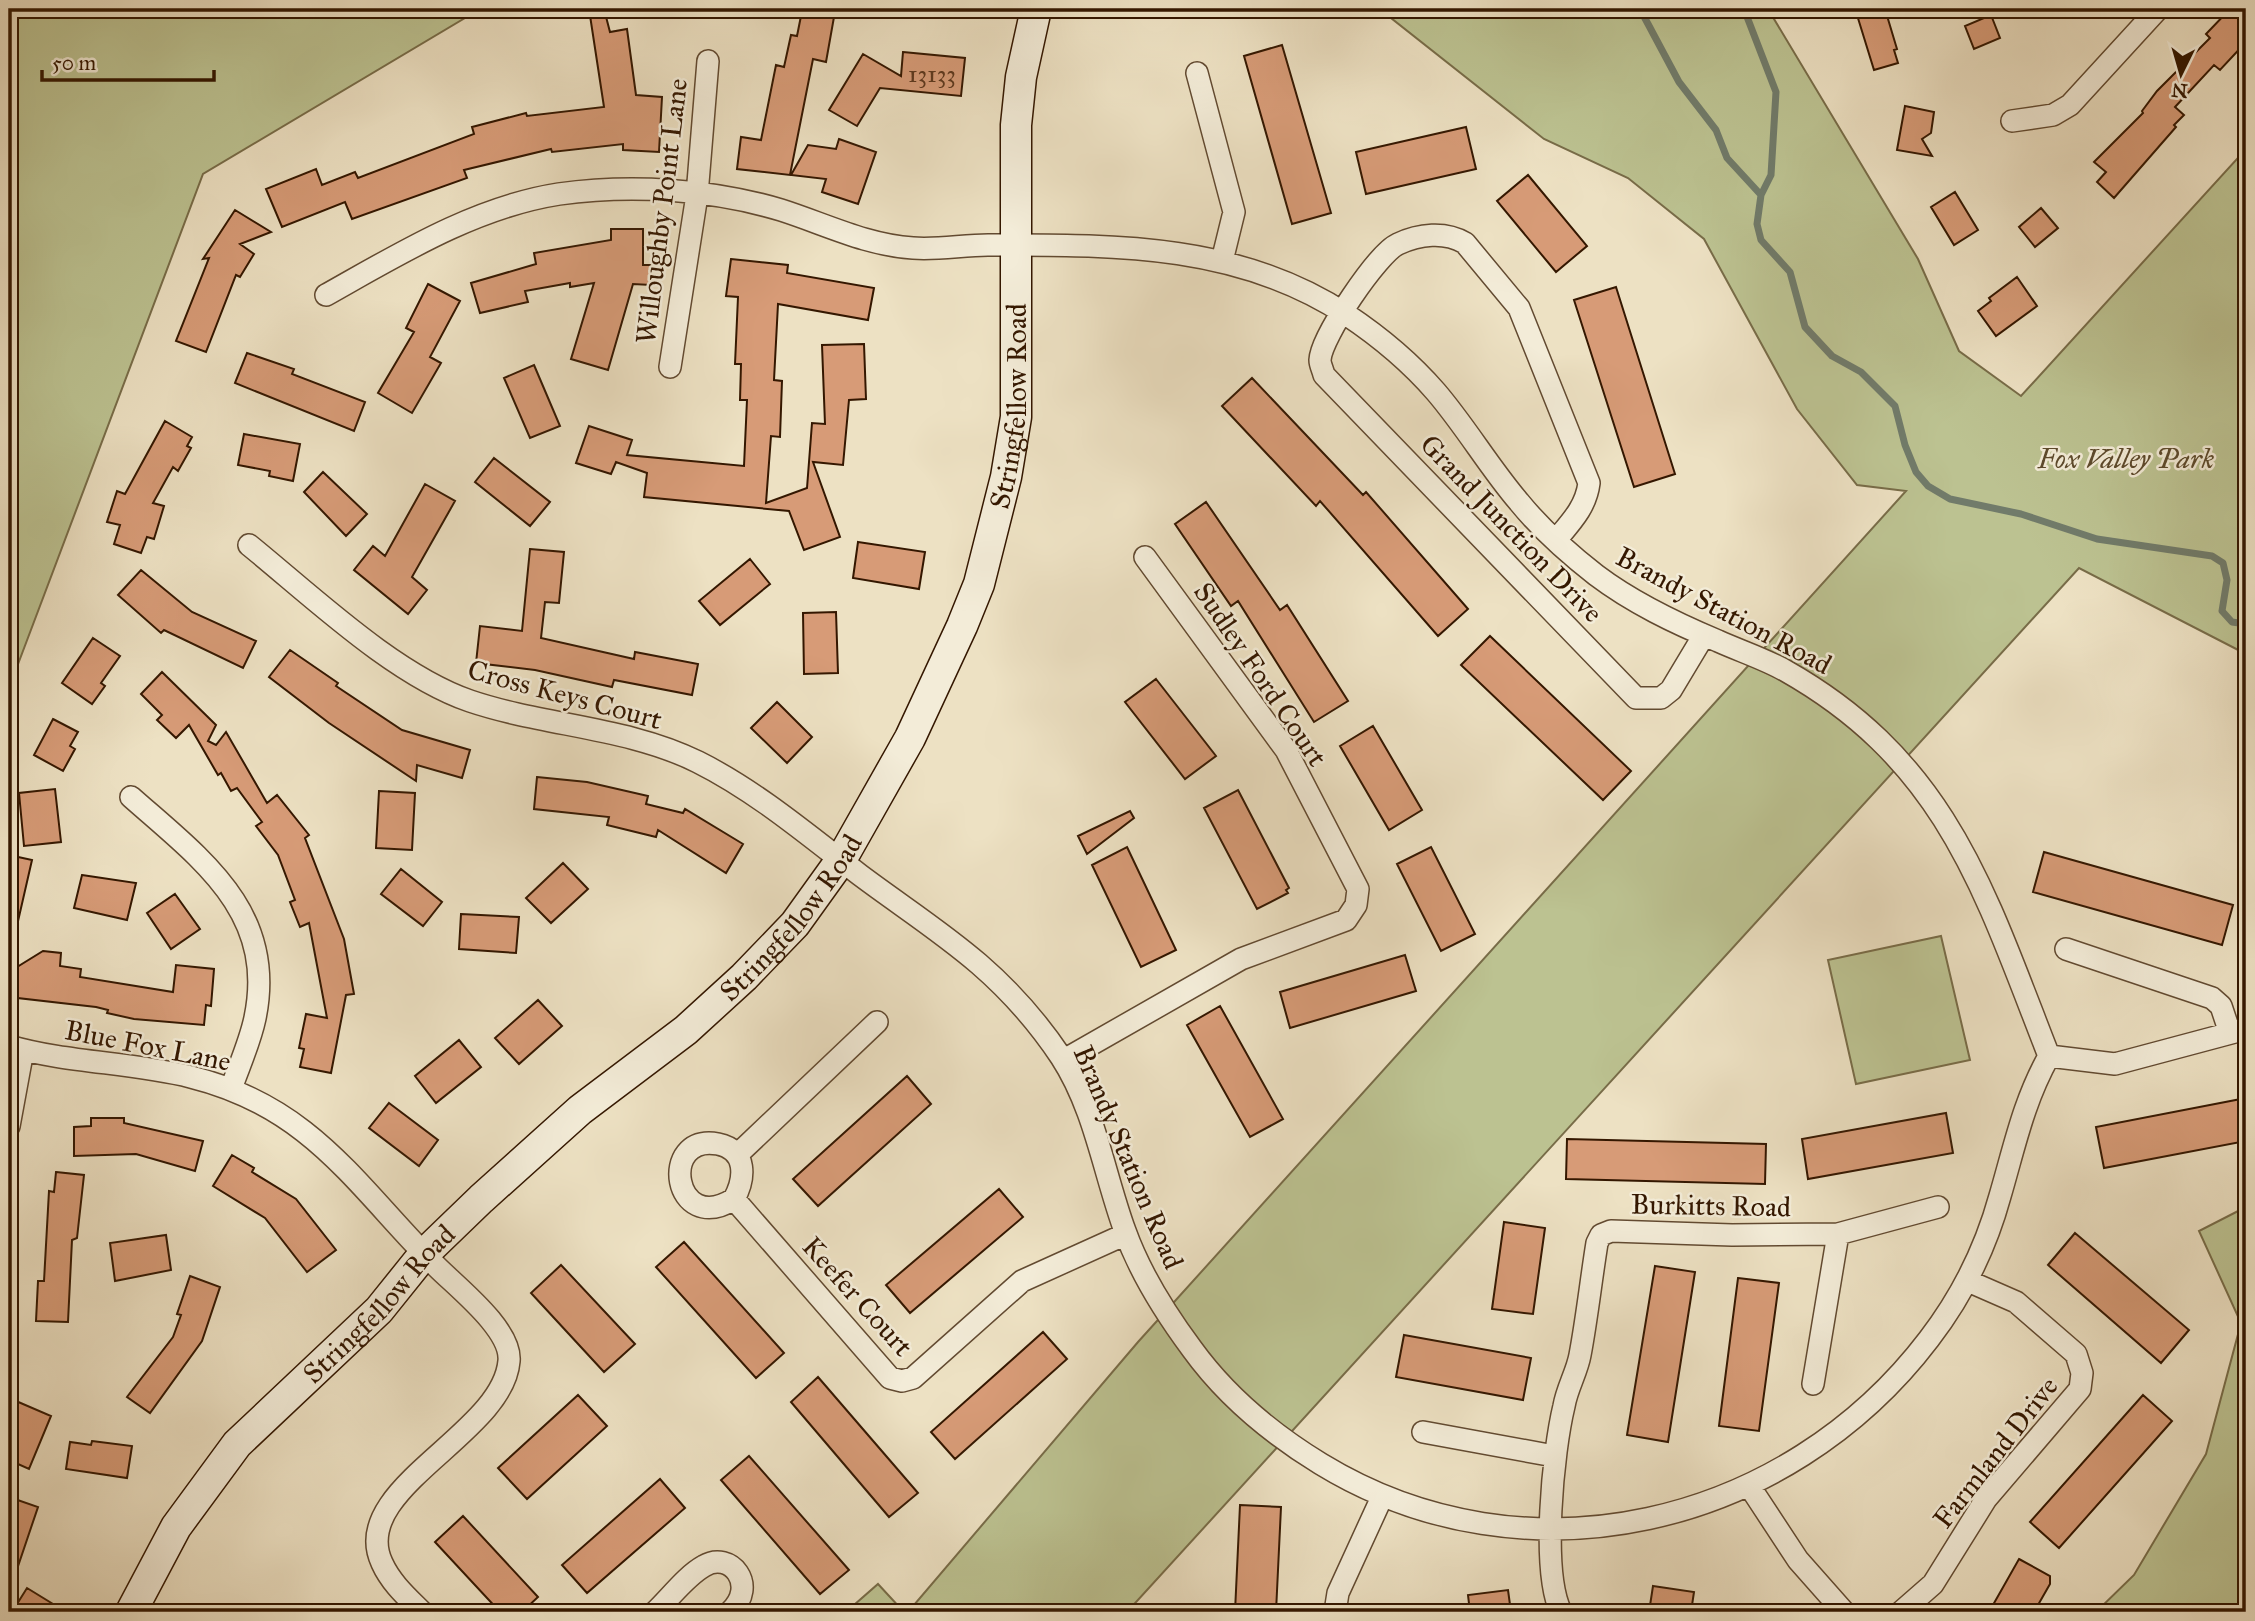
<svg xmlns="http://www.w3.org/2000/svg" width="2255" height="1621" font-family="'IM FELL Great Primer',serif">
<rect width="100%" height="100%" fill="#ede1c3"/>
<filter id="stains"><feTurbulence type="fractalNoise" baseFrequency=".00286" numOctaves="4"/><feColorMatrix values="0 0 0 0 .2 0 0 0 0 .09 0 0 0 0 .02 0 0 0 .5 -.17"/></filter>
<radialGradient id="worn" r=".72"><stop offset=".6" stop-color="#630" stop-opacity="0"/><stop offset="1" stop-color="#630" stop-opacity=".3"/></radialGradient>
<path fill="#bcc291" stroke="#786c48" stroke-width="2" d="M9 9H480L203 174 9 688Z
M1386 9H1768L1918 259 1959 351 2021 396 2246 149V654L2079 568 1127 1612H908L1138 1342 1906 491 1857 485 1797 409 1704 239 1628 178 1544 139 1391 18Z
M1941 936 1970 1060 1856 1084 1828 960Z
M2246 1207V1612H2096L2134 1575 2206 1454 2241 1323 2199 1231Z
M878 1584 903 1611 846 1612Z"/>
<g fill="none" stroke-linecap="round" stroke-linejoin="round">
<path stroke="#717b6a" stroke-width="7" d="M1640 9 1679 82 1716 130 1727 158 1761 195
M1744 9 1776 92 1771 175 1761 195 1757 224 1761 240 1790 272 1805 327 1832 356 1861 372 1895 406 1905 445 1916 472 1928 486 1950 499 2021 514 2097 539 2212 556 2223 563 2227 580 2222 611 2232 622 2246 624"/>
</g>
<path fill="#d79b77" stroke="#341700" stroke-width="2" d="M589 9H604L610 32 627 29 636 95 662 97 659 152 623 150V144L552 152 551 149 464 170 467 178 352 219 345 202 282 227 266 189 316 169 322 185 355 172 358 178 474 134 472 127 526 113 527 116 604 107Z
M1875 9H1885L1897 49 1894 50 1898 63 1874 70 1857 15Z
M2230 9H2246V42L2220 70 2214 65 2175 107 2184 115 2174 125 2176 127 2114 198 2097 182 2106 172 2094 162 2143 113 2142 111 2157 91 2210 38 2206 34Z
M802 11 834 17 826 62 813 59 790 175 737 169 741 137 761 140 776 65 784 67 791 35 797 36Z
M1991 15 2000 38 1974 49 1965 26Z
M1282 45 1331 213 1292 224 1244 56Z
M903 52 965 58 961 96 880 88 857 126 829 110 863 54 901 76Z
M1905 106 1934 112 1931 133 1922 139 1932 156 1897 150Z
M1466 127 1476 169 1366 194 1356 152Z
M839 139 876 152 858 204 822 192 826 179 791 175 808 145 836 149Z
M1528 175 1587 246 1556 272 1497 201Z
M1955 192 1978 230 1954 245 1931 207Z
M2041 208 2058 228 2035 247 2019 227Z
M235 210 271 232 240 244 254 254 240 277 236 275 206 352 176 341 209 258 203 259Z
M611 229H643V265H651V285L633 284 608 370 571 359 594 283 570 287V283L525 291 528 302 480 313 471 283 536 264 534 253 611 240Z
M731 259 788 265 787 273 874 288 868 320 778 304 774 380 782 381 780 437 771 436 766 503 807 488 812 423 825 424 822 345 864 344 866 399 849 400 843 465 813 462 840 537 804 550 789 511 644 497 647 473 616 462 611 474 576 463 589 426 632 440 627 455 744 466 747 400H740L741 364H735L738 297 726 296Z
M2017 277 2037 306 1996 336 1978 311 1991 301 1989 298Z
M428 284 460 301 430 357 441 363 412 413 378 393 414 332 406 328Z
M1616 287 1675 474 1634 487 1574 300Z
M247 353 294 369 292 374 365 402 354 431 235 383Z
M534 365 560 426 530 438 504 378Z
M1252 378 1363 495 1366 492 1468 609 1438 636 1320 501 1316 506 1222 406Z
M165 421 192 437 187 446 191 448 178 471 173 467 153 503 164 506 154 539 147 537 141 553 114 544 120 525 107 522 117 491 125 494Z
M244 434 300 444 293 481 269 476 270 471 238 465Z
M494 458 550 502 530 526 475 482Z
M323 472 367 514 346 536 304 492Z
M425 484 455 501 412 577 427 590 408 614 354 570 373 546 385 556Z
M1206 502 1280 610 1287 605 1348 701 1314 722 1238 601 1231 606 1175 524Z
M858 542 925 552 919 589 853 578Z
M530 549 564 552 559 603 545 602 541 638 634 659 635 652 698 664 692 695 614 680 612 687 535 670 476 663 480 626 522 631Z
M750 559 770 584 720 625 699 601Z
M141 570 192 612 256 641 243 668 164 630 161 633 118 595Z
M836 612 838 673 804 674 803 613Z
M1490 636 1631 771 1603 800 1461 665Z
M93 638 120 656 101 683 105 686 92 704 62 683Z
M290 650 338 683 336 686 402 730 470 750 462 778 417 765 416 781 329 723 269 677Z
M162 672 216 725 208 741 216 745 226 732 267 803 277 795 309 835 305 838 344 939 354 994 346 995 331 1073 300 1067 304 1049 299 1048 306 1014 327 1018 309 923 300 927 290 902 295 900 278 855 256 826 262 822 237 788 231 791 221 773 218 775 189 725 176 738 157 720 162 715 141 694Z
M1156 679 1216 756 1185 779 1125 702Z
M777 702 812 737 787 763 751 728Z
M53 719 78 732 70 746 75 749 63 771 34 755Z
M1373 726 1422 810 1389 830 1340 746Z
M537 777 587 782 648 796 646 804 683 813 685 809 743 844 726 873 658 830 656 837 607 825 609 817 534 809Z
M55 789 61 842 24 846 19 793Z
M1238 790 1289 888 1286 890 1288 893 1257 909 1204 808Z
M379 791 415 793 412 850 376 848Z
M1130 811 1134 818 1087 854 1078 836Z
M1127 847 1176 950 1141 967 1092 865Z
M1431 847 1475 934 1441 951 1397 864Z
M2044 852 2233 905 2222 945 2033 892Z
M9 855 32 860 16 930 9 929Z
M563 863 588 889 551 923 526 898Z
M401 869 442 902 423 926 381 894Z
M82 875 136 883 127 920 74 908Z
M175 894 200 929 171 949 147 913Z
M461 914 519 917 516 953 459 949Z
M43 951 61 953 60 966 81 969 80 977 173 992 176 965 214 969 211 1006 206 1005 204 1025 134 1019 107 1013 108 1010 96 1007 9 997V972Z
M1405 955 1416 991 1290 1028 1280 992Z
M538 1000 562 1026 519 1064 495 1038Z
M1220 1006 1283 1119 1250 1137 1187 1025Z
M459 1040 481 1067 436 1103 415 1076Z
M907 1076 931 1104 818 1206 793 1179Z
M2246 1098V1141L2104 1168 2096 1127Z
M389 1103 438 1140 419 1166 369 1128Z
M1946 1113 1953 1153 1808 1179 1802 1139Z
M91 1118H124V1123L203 1141 195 1171 136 1154 74 1156V1127L91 1126Z
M1567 1139 1766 1144 1765 1184 1566 1179Z
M232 1155 254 1168 252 1172 296 1199 336 1250 307 1272 265 1218 213 1186Z
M56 1172 84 1175 77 1238 72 1240 68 1322 36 1321 38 1281H44L49 1191 54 1192Z
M999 1189 1023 1217 910 1313 886 1285Z
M1504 1222 1545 1228 1533 1314 1492 1309Z
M2075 1233 2189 1330 2161 1363 2048 1265Z
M166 1235 171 1270 115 1281 110 1243Z
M684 1242 784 1353 756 1378 656 1267Z
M561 1265 635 1344 604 1372 531 1293Z
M1655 1266 1695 1272 1668 1442 1627 1435Z
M190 1276 220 1287 202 1341 150 1413 127 1397 173 1337 181 1315 177 1314Z
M1738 1278 1779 1283 1759 1431 1719 1426Z
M1043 1332 1067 1359 955 1459 931 1432Z
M1404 1335 1531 1358 1523 1400 1396 1377Z
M818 1377 918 1493 889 1517 791 1402Z
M578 1395 607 1426 527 1499 498 1468Z
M2143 1395 2172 1421 2059 1548 2030 1522Z
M16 1401 51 1416 29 1469 9 1460V1418Z
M92 1441 132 1446 127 1478 66 1469 70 1442 91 1445Z
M749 1456 849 1570 820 1594 721 1480Z
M660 1479 685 1508 587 1593 562 1565Z
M9 1497 38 1507 12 1584 9 1583Z
M1240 1505 1281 1507 1276 1612H1235Z
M463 1516 538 1597 522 1612H500L435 1542Z
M2019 1559 2050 1576V1584L2034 1612H1989Z
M1653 1586 1694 1592 1691 1612H1649Z
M27 1588 66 1612H12Z
M1508 1590 1511 1612H1470L1468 1595Z"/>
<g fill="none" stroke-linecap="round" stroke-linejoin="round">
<g stroke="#624a31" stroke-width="24">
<path id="street" d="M1197 73 1234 212 1222 261
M2012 121 2053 115 2070 105 2158 9
M326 295C399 254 475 207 559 194 631 184 711 189 781 210 825 224 866 245 913 248 938 250 963 245 988 245 1113 245 1238 243 1347 315 1380 337 1410 362 1436 392 1466 427 1489 467 1519 502 1541 529 1569 554 1596 575 1633 603 1675 623 1718 641 1740 651 1765 659 1786 671 1948 763 1985 893 2049 1056
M670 367 697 195 708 61
M1556 540C1571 522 1586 507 1589 483L1519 308 1465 243C1445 231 1419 234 1398 244 1378 253 1321 337 1320 360 1320 365 1323 370 1324 375L1636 698H1661L1671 690 1704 635
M249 545C312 596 394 675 470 701 544 726 628 727 698 762 756 791 808 835 860 875 900 905 942 932 979 964 1009 990 1039 1024 1061 1057 1095 1109 1104 1174 1125 1231 1140 1273 1166 1314 1192 1349 1226 1396 1272 1434 1321 1464 1526 1589 1787 1526 1929 1339 1962 1296 1986 1247 2000 1196 2015 1145 2023 1103 2049 1056
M131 797C201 859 277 912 255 1018 250 1042 239 1066 231 1089
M2066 949 2212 998 2221 1006 2230 1033
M9 1046C68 1063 131 1062 191 1077 312 1107 356 1186 437 1267 458 1288 512 1330 509 1361 503 1435 347 1489 382 1563 391 1583 407 1597 422 1612
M2049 1056 2115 1064 2246 1029
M1064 1060 1241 959 1346 920 1356 905 1358 889 1286 750 1145 557
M9 1126 23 1050
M737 1155 877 1022
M734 1199C745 1179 748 1150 718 1144 658 1133 673 1237 734 1199L890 1378 902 1381 913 1378 1022 1281 1126 1234
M1813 1384 1838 1234
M1423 1432 1554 1456
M1750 1487 1798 1560 1844 1612
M655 1612C670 1598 686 1576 704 1566 730 1550 759 1585 730 1612
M1335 1612 1338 1593 1382 1497
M1561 1612C1541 1571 1553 1451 1564 1406 1567 1388 1577 1372 1580 1355 1587 1318 1591 1280 1597 1243L1601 1235 1611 1231 1732 1235 1838 1234 1938 1207
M1901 1612 1933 1584 1986 1499 2080 1389 2082 1373 2076 1354 2016 1302 1968 1281"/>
</g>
<g stroke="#341700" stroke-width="33">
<g id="secondary">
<path id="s1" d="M131 1612 176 1527 237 1444 379 1310 424 1254 481 1199 580 1110 686 1030 744 977 795 924 841 860 910 738 962 626 979 584 1006 477 1016 417V125L1021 77 1036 9"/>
</g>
</g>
<use href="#street" stroke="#f3ecd8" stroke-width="21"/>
<use href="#secondary" stroke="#f3ecd8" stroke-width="30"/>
</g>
<g text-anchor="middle" stroke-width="5" stroke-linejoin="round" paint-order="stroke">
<g font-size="24" fill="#5d381e">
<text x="932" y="82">13133</text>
</g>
<g font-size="28" fill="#341700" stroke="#f3ecd8">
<text transform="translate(661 211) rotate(-83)" y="10">Willoughby Point Lane</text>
<text dy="10" stroke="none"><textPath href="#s1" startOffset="1533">Stringfellow Road</textPath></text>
<text transform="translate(1512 528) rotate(46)" y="10">Grand Junction Drive</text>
<text transform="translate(1724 610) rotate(28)" y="10">Brandy Station Road</text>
<text transform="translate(1261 674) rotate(56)" y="10">Sudley Ford Court</text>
<text transform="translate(565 694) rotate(15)" y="10">Cross Keys Court</text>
<text dy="10" stroke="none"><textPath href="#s1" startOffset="966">Stringfellow Road</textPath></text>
<text transform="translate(148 1045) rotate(11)" y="10">Blue Fox Lane</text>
<text transform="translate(1129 1157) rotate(67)" y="10">Brandy Station Road</text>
<text transform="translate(1711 1205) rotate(1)" y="10">Burkitts Road</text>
<text transform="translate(858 1296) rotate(48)" y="10">Keefer Court</text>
<text dy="10" stroke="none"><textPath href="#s1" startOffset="399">Stringfellow Road</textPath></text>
<text transform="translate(1995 1452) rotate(-52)" y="10">Farmland Drive</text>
</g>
<g font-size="28" font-style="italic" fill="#5d4a2c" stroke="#f3ecd8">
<text x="2126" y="468">Fox Valley Park</text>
</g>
</g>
<rect width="2255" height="1621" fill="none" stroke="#ede1c3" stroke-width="35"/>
<rect x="10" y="10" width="2234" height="1600" fill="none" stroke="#341700" stroke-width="3.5"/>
<rect x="18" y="18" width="2220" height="1586" fill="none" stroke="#341700" stroke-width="2"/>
<g transform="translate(2181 74) rotate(185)" stroke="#f3ecd8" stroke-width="5" paint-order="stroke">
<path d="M0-5L12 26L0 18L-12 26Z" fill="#341700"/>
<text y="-10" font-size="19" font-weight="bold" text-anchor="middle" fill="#341700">N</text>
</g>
<path d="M42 70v10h172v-10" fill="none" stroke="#341700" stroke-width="3.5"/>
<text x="52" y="70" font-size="21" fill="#341700" stroke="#f3ecd8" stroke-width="5" paint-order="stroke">50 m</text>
<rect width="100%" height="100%" filter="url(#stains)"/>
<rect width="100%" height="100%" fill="url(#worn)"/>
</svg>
